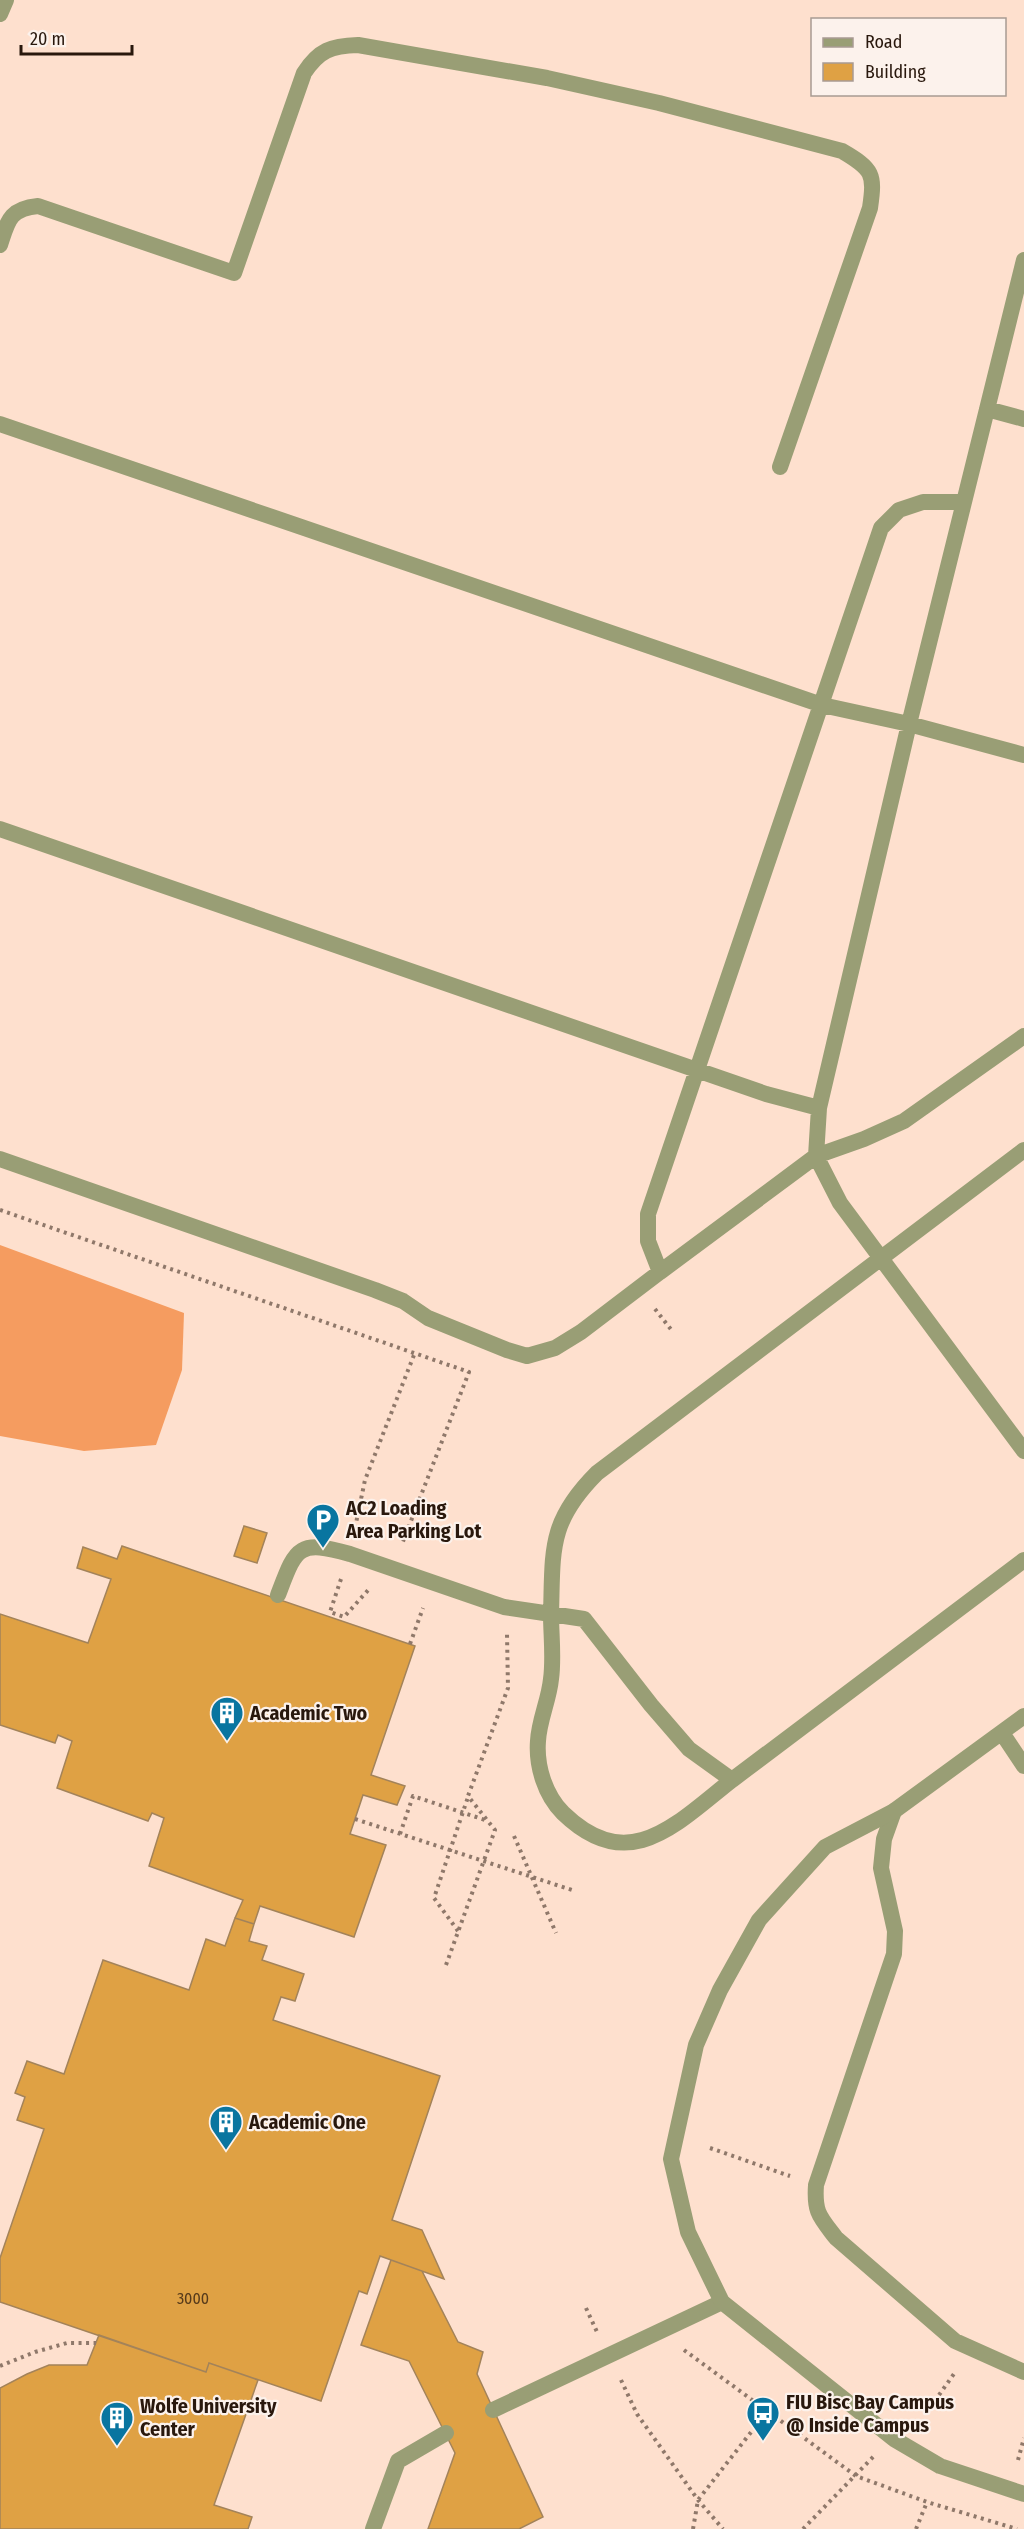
<svg xmlns="http://www.w3.org/2000/svg" width="1024" height="2529" font-family="'Fira Sans Condensed',sans-serif">
<rect width="100%" height="100%" fill="#fee0ce"/>
<path fill="#f59c60" d="M0 1245 184 1313 182 1370 156 1445 84 1451 0 1436Z"/>
<path fill="#dfa144" stroke="#a3835a" stroke-width="1.5" d="M244 1526 267 1533 257 1563 234 1556Z
M122 1546 415 1646 371 1775 405 1786 397 1805 363 1795 350 1834 386 1845 354 1937 260 1906 254 1924 235 1918 243 1900 149 1866 164 1818 152 1813 148 1821 57 1788 72 1741 58 1735 55 1743 0 1725V1614L88 1643 111 1579 77 1568 83 1547 117 1559Z
M235 1918 254 1924 249 1941 267 1946 262 1960 304 1974 295 2001 281 1997 273 2020 440 2076 392 2220 422 2230 444 2279 380 2256 367 2294 359 2291 321 2401 209 2363 206 2372 0 2302V2258L44 2129 17 2120 25 2097 15 2093 27 2061 64 2074 103 1960 189 1990 206 1939 225 1946Z
M391 2260 422 2271 458 2342 483 2352 477 2374 543 2517 519 2529H428L455 2453 409 2361 361 2345Z
M99 2335 206 2372 209 2363 258 2380 214 2505 252 2517 248 2529H0V2388L27 2374 49 2365H87Z"/>
<g fill="none" stroke-linecap="round" stroke-linejoin="round">
<path stroke="#8f786a" stroke-width="4" stroke-dasharray="3 4.5" stroke-linecap="butt" d="M0 1210 469 1372 402 1544
M655 1309 673 1332
M355 1528 365 1480 414 1355
M341 1579 330 1612 344 1617 370 1588
M410 1644 423 1608
M355 1819 572 1890
M400 1834 413 1796 488 1821
M514 1836 556 1933
M458 1931 434 1898 468 1797
M446 1965 495 1830 468 1796 508 1688 507 1634
M710 2148 790 2176
M586 2308 597 2332
M684 2350 856 2476 927 2502 1017 2529
M0 2366 35 2352 67 2343H96
M621 2380 637 2414 698 2500 723 2529
M939 2395 956 2371
M1018 2460 1024 2438
M693 2529 698 2500 766 2413
M803 2529 874 2456
M916 2529 927 2502"/>
<path stroke="#999e75" stroke-width="16" d="M0 14 6 0
M0 245C8 221 9 209 38 206L234 273 304 73C319 50 331 46 358 45L547 78 659 103 842 151C873 169 875 174 870 208L780 467
M987 409 1024 419
M0 424 822 705 909 724 1024 755
M0 829 766 1094 819 1108
M1024 1036 904 1121 864 1139 816 1156 840 1203 1024 1451
M1024 1150 597 1473C548 1522 553 1550 551 1614L584 1619 651 1705 689 1749 732 1780 1024 1560
M0 1159 375 1290 403 1301 428 1318 507 1350 527 1356 555 1348 581 1332 660 1272 648 1241V1214L881 528 899 510 923 502H964
M660 1272 816 1156 819 1108 909 724 1024 260
M278 1595C296 1548 297 1539 350 1554L504 1607 551 1614C551 1635 554 1658 551 1679 549 1700 539 1720 538 1741 536 1766 545 1795 563 1813 629 1877 676 1824 732 1780
M894 1811 884 1839 881 1868 895 1931 894 1954 816 2185C814 2213 820 2217 836 2238L955 2341 1024 2372
M493 2410 722 2302
M373 2529 398 2461 446 2433"/>
<path stroke="#999e75" stroke-width="16" d="M1024 1716 894 1811 825 1847 759 1920 720 1990 696 2045 671 2159 688 2232 722 2302 894 2439 940 2466 1024 2494
M1002 1733 1024 1766"/>
</g>
<defs>
<g id="parking-pin" transform="scale(1.725)"><path d="M0 17L-7.5 6A9.5 9.5 0 1 1 7.5 6Z" fill="#0975a0" stroke="#fcf2ec"/><path d="M-3.5-5.5H1a3.5 3.5 0 0 1 0 7H-1V5.5H-3.5ZM-1-3.4V-.6H.8a1.4 1.4 0 0 0 0-2.8Z" fill="#fff"/></g>
<g id="building-pin" transform="scale(1.725)"><path d="M0 17L-7.5 6A9.5 9.5 0 1 1 7.5 6Z" fill="#0975a0" stroke="#fcf2ec"/><path d="M-4-6H4V6H1V3H-1V6H-4ZM-2.5-4.3h1.7v1.8h-1.7ZM.8-4.3h1.7v1.8H.8ZM-2.5-1h1.7V.8h-1.7ZM.8-1h1.7V.8H.8Z" fill="#fff"/></g>
<g id="bus-pin" transform="scale(1.725)"><path d="M0 17L-7.5 6A9.5 9.5 0 1 1 7.5 6Z" fill="#0975a0" stroke="#fcf2ec"/><path d="M-5-6H5V4H4V6H2V4H-2V6H-4V4H-5ZM-3.5-4V0h7V-4ZM-3.5 1.2v1.5H-2V1.2ZM2 1.2v1.5H3.5V1.2Z" fill="#fff"/></g>
</defs>
<g fill-rule="evenodd">
<use href="#parking-pin" x="323" y="1520"/>
<use href="#building-pin" x="227" y="1713"/>
<use href="#building-pin" x="226" y="2122"/>
<use href="#bus-pin" x="763" y="2413"/>
<use href="#building-pin" x="117" y="2418"/>
</g>
<g text-anchor="middle" stroke-width="4.5" stroke-linejoin="round" paint-order="stroke">
<g font-size="16" fill="#563a1b">
<text x="193" y="2304">3000</text>
</g>
<g font-size="20" font-weight="bold" fill="#29180d" stroke="#fcf2ec" text-anchor="start">
<text x="346" y="1515">AC2 Loading<tspan x="346" dy="23">Area Parking Lot</tspan></text>
<text x="250" y="1720">Academic Two</text>
<text x="249" y="2129">Academic One</text>
<text x="786" y="2409">FIU Bisc Bay Campus<tspan x="786" dy="23">@ Inside Campus</tspan></text>
<text x="140" y="2413">Wolfe University<tspan x="140" dy="23">Center</tspan></text>
</g>
</g>
<rect x="811" y="18" width="195" height="78" fill="#fcf2ec" stroke="#a89b93" stroke-width="1.5"/>
<rect x="823" y="38" width="30" height="9" fill="#999e75" stroke="#a89b93" stroke-width="1.5"/>
<text x="865" y="48" font-size="18" fill="#29180d">Road</text>
<rect x="823" y="63" width="30" height="18" fill="#dfa144" stroke="#a89b93" stroke-width="1.5"/>
<text x="865" y="78" font-size="18" fill="#29180d">Building</text>
<path d="M21 45v9h111v-9" fill="none" stroke="#29180d" stroke-width="3"/>
<text x="30" y="45" font-size="18" fill="#29180d" stroke="#fcf2ec" stroke-width="4.5" paint-order="stroke">20 m</text>
</svg>
